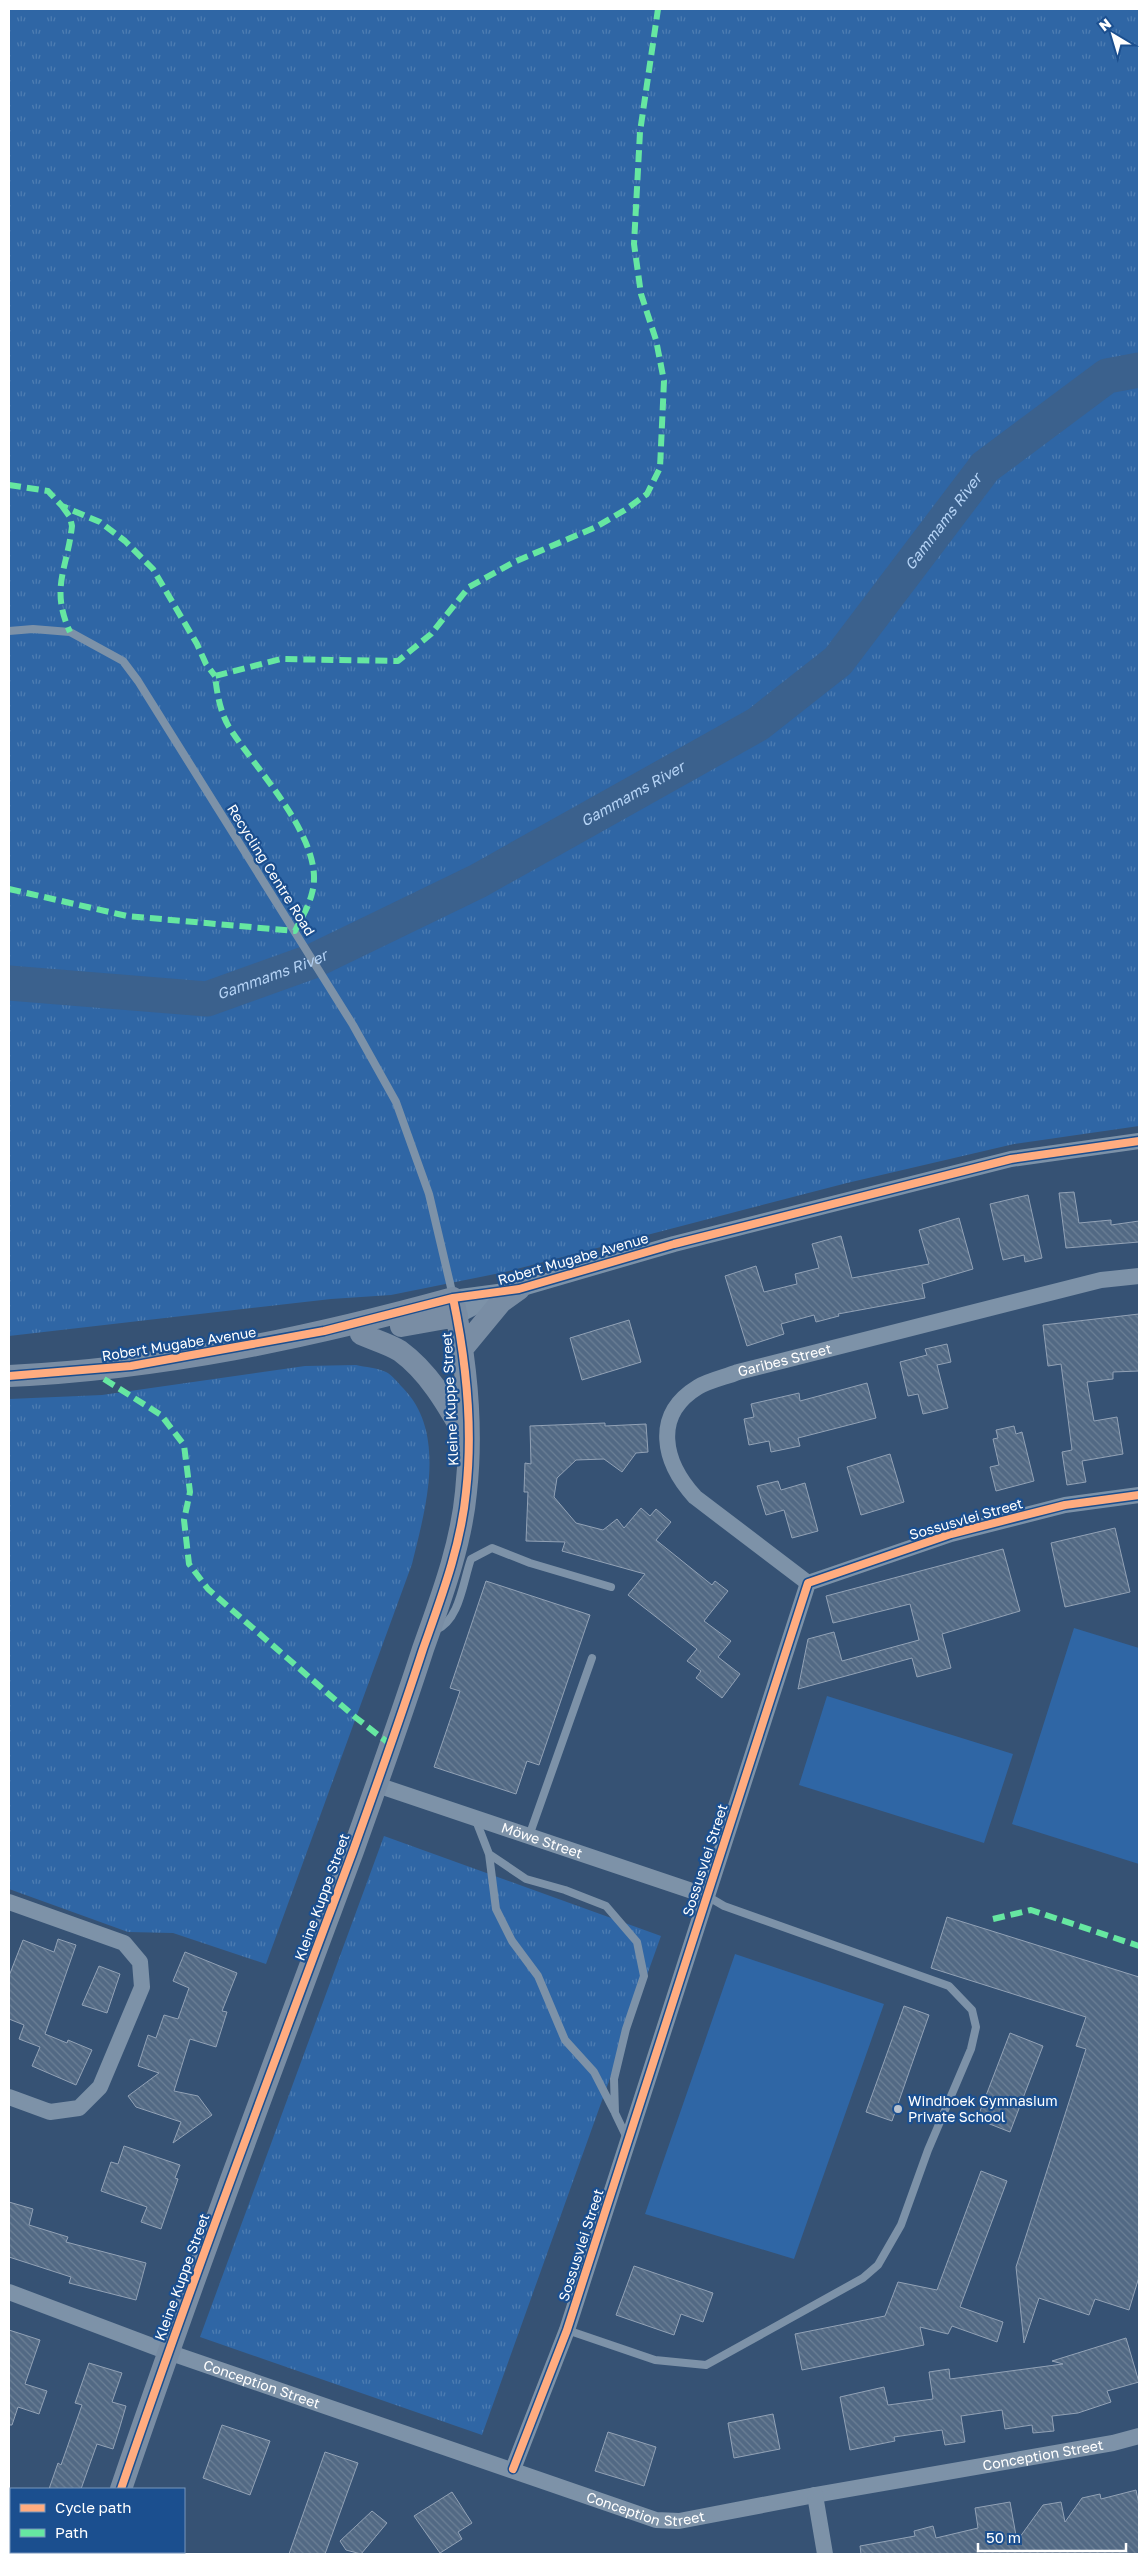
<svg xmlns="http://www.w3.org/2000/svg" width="1148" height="2563" font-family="'Golos Text',sans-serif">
<defs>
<pattern id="grass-tufts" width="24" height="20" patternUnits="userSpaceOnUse" patternTransform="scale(1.25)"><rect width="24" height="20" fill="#2f66a5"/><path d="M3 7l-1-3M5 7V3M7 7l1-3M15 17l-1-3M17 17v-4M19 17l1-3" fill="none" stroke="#4e7db2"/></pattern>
<pattern id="building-back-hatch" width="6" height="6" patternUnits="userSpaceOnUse" patternTransform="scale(1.25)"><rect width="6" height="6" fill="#526984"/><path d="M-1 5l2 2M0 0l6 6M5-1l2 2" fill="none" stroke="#6c8096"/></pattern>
</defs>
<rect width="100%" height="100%" fill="#365274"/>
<path fill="url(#grass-tufts)" d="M9 9H1139V1126L1014 1144 847 1183 505 1272 391 1295 331 1299 9 1336Z
M356 1365C365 1367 378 1368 386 1372 392 1375 398 1383 403 1388 448 1434 425 1510 412 1564L266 1964 173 1933 128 1932 9 1889V1399L102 1395 305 1366Z
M384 1836 661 1936 482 2435 200 2337Z"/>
<path fill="#2f66a5" d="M1074 1628 1139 1648V1864L1012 1824Z
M827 1696 1013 1754 984 1843 799 1785Z
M735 1954 884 2004 794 2259 645 2214Z"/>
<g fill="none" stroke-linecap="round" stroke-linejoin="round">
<path stroke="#3b618d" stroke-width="35" id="s1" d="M9 983 207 999 313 961 478 881 758 724 838 661 985 467 1107 376 1139 370"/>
</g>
<path fill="url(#building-back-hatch)" stroke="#92a2b6" d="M1074 1192 1079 1223 1111 1220V1225L1139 1221V1242L1066 1248 1059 1193Z
M1028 1195 1042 1258 1025 1262 1024 1255 1003 1260 990 1204Z
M959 1218 973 1269 922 1284 925 1298 838 1314 839 1316 816 1322 814 1315 781 1324 784 1334 747 1346 725 1276 756 1266 764 1292 797 1284 795 1274 819 1268 812 1244 841 1236 852 1278 929 1264 919 1230Z
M1139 1314V1371L1113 1372V1379L1087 1382 1094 1421 1117 1417 1123 1454 1082 1461 1086 1482 1067 1485 1062 1452 1072 1450 1061 1364 1048 1366 1043 1325Z
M629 1320 641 1362 582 1380 570 1338Z
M947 1344 951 1362 937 1365 948 1408 923 1414 918 1394 908 1396 900 1362 927 1355 925 1349Z
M867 1383 876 1418 798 1438 800 1446 771 1452 769 1441 749 1445 744 1419 754 1417 751 1404 799 1393 800 1401Z
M605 1423V1426L646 1424 648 1452 636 1453 622 1472 604 1459 576 1460 557 1478 554 1497 576 1523 603 1530 617 1519 624 1528 641 1508 650 1516 656 1509 671 1522 656 1540 712 1585 715 1581 728 1591 704 1621 731 1641 718 1657 740 1674 722 1698 696 1678 701 1671 687 1661 697 1649 628 1595 645 1574 562 1551 565 1542 526 1541 528 1492H524L525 1463 531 1464 530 1426Z
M1014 1426 1016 1434 1022 1432 1034 1481 996 1491 990 1467 999 1465 993 1439 998 1438 996 1430Z
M890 1454 904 1502 861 1515 847 1467Z
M778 1481 781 1490 805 1483 818 1531 792 1538 784 1510 766 1515 757 1486Z
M1115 1528 1130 1592 1065 1607 1051 1543Z
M1003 1549 1020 1611 942 1634 951 1668 917 1677 912 1658 798 1689 808 1639 834 1632 842 1661 919 1640 910 1604 833 1623 826 1596Z
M486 1581 590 1615 539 1765 527 1761 516 1794 434 1767 460 1691 450 1688Z
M947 1917 1139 1977V2277L1129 2310 1095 2299 1089 2315 1039 2298 1024 2343 1016 2267 1086 2049 1076 2046 1086 2017 931 1968Z
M58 1939 76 1945 45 2034 67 2043 68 2040 92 2050 76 2085 32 2066 40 2047 19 2039 24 2025 9 2019V1976L23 1940 54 1952Z
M185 1952 237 1973 222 2011 227 2012 216 2047 190 2039 174 2091 198 2096 212 2115 173 2143 181 2122 136 2107 128 2096 159 2073 138 2066 148 2035 156 2038 164 2015 178 2019 189 1988 173 1981Z
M99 1966 120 1974 107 2013 82 2005Z
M904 2006 929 2015 892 2121 866 2112Z
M1010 2033 1043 2046 1010 2132 977 2119Z
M124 2146 180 2165 175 2178 178 2179 161 2229 141 2222 147 2207 101 2191 111 2162 118 2164Z
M981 2171 1007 2181 960 2307 1003 2322 997 2342 952 2326 948 2334 920 2327 924 2345 802 2370 795 2334 885 2316 898 2282 937 2290Z
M9 2202 33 2209 29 2225 68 2237 66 2242 146 2263 136 2300 69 2283 71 2277 9 2257Z
M634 2266 713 2293 703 2322 681 2314 674 2335 616 2315Z
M9 2330 40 2340 25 2384 47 2391 39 2414 18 2407 12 2425H9Z
M1126 2338 1139 2382 1107 2391 1111 2402 1078 2413 1052 2416 1054 2431 1033 2433 1032 2425 1005 2429 1002 2410 961 2416 965 2442 945 2445 942 2430 894 2437 895 2441 850 2450 840 2397 884 2387 888 2405 933 2399 929 2372 949 2369 950 2379 1063 2364 1052 2361Z
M89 2363 122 2373 112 2402 126 2406 119 2430 113 2449 97 2444 81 2489H49L58 2463 61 2465 82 2405 75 2403Z
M773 2414 780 2449 734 2458 728 2423Z
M222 2425 270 2441 250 2495 203 2478Z
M608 2432 656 2447 644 2486 595 2471Z
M325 2452 358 2463 325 2554H289Z
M1136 2490 1139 2504V2554H861L860 2546 915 2536 914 2531 933 2526 936 2538 978 2528 975 2508 1010 2502 1017 2541 1043 2505 1061 2502 1065 2522 1082 2498 1100 2494 1101 2499Z
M452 2492 472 2523 458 2532 462 2539 440 2553 414 2516Z
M372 2511 387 2523 361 2554 346 2550 340 2541Z"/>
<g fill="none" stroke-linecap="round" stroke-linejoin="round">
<path stroke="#7d92a8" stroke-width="8" d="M9 631 33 629 70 632 123 661 138 681 353 1025 396 1102 429 1194 453 1296
M436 1630C460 1620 463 1581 471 1559L492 1548 530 1563 611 1587
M475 1818 489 1854 526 1879 565 1890 606 1906 637 1942 644 1976 626 2029 614 2079 615 2113 627 2138
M529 1836 592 1658
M489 1854 496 1909 512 1941 538 1976 565 2040 594 2072 614 2111
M567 2330 655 2360 706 2365 863 2278 878 2265 901 2225 928 2150 971 2049 976 2027 972 2010 949 1986 724 1906 707 1896"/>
<g stroke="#7d92a8" stroke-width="16">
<path d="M453 1298 519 1289 674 1244 1011 1159 1139 1141"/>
<path d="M457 1316 492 1298"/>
<path id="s2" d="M808 1583 695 1497C663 1462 652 1415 698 1387 710 1380 726 1377 738 1372L1101 1280 1139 1276"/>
<path id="s3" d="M377 1785 707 1896"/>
<path d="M9 1902 124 1943 140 1962 142 1987 100 2087 79 2108 50 2112 9 2097"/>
<path id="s4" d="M9 2292 168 2352 656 2520 679 2521 815 2495 1113 2443 1139 2436"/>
<path d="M513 2469 567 2330 808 1583 951 1534 1065 1505 1139 1495"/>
<path d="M815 2495 825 2554"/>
</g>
<path stroke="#798da4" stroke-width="22" d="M401 1326 457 1316
M361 1334C374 1340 389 1344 400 1351 430 1373 448 1406 466 1437
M463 1348 501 1302 519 1289
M9 1376C160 1369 308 1338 453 1298 466 1360 473 1429 466 1492 461 1546 441 1598 423 1649 401 1717 377 1784 353 1851 274 2063 194 2275 121 2489
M98 2554 99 2552"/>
<path stroke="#66e7a1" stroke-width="6" stroke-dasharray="12 6" stroke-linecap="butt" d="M9 485 48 491 62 506 100 522 125 541 153 569 197 644 206 664 215 676
M62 506 70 517 72 526C67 570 50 588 70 632
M9 889 127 916 295 931C301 919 309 906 312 893 327 841 255 769 229 727 220 712 217 693 215 676L281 659 398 661 431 634 469 587 514 562 594 528 625 510 647 494 660 468 664 381 656 340 641 294 634 244 640 132 658 9
M104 1379 161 1415 184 1445 190 1492 184 1520 189 1564 208 1589 355 1717 391 1745
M993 1919 1031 1910 1139 1946"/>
<g stroke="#1b4f8f" stroke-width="11">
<path id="cycleway" d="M9 1376 131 1366 324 1331 453 1298 519 1289 674 1244 1011 1159 1139 1141
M513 2469 567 2330 808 1583 951 1534 1065 1505 1139 1495
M121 2489C194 2275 274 2063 353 1851 377 1784 401 1717 423 1649 441 1598 461 1546 466 1492 473 1429 466 1360 453 1298"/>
</g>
<use href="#cycleway" stroke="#ffac80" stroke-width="8"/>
</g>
<circle fill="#b9c2ce" stroke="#1b4f8f" stroke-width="2" cx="898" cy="2109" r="5"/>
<g text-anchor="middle" stroke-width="4.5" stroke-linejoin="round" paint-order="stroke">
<g font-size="14" fill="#fff" stroke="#1b4f8f">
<text transform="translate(271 870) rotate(58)" y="5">Recycling Centre Road</text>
<text transform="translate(573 1259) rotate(-16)" y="5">Robert Mugabe Avenue</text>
<text transform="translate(179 1344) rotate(-9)" y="5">Robert Mugabe Avenue</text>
<text dy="5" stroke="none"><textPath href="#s2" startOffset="362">Garibes Street</textPath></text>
<text transform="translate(450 1399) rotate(-93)" y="5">Kleine Kuppe Street</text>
<text transform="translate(966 1519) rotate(-16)" y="5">Sossusvlei Street</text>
<text dy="5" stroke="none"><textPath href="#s3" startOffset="174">Möwe Street</textPath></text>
<text transform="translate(705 1860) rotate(-72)" y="5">Sossusvlei Street</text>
<text transform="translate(322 1897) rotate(-70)" y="5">Kleine Kuppe Street</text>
<text transform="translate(581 2245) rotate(-72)" y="5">Sossusvlei Street</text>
<text transform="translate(182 2277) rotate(-70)" y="5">Kleine Kuppe Street</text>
<text dy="5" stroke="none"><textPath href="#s4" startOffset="269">Conception Street</textPath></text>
<text dy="5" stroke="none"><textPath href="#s4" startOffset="1079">Conception Street</textPath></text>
<text dy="5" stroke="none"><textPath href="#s4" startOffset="674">Conception Street</textPath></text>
</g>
<g font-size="14" fill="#fff" stroke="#1b4f8f" text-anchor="start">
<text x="908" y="2106">Windhoek Gymnasium<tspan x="908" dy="16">Private School</tspan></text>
</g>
<g font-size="15" font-style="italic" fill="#b5d3f5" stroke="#1b4f8f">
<text dy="5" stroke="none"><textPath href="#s1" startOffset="1092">Gammams River</textPath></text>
<text dy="5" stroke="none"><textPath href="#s1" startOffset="672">Gammams River</textPath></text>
<text dy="5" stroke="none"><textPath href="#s1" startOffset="268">Gammams River</textPath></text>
</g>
</g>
<rect width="1148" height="2563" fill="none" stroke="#ffffff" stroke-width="20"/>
<rect x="10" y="2488" width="175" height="65" fill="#1b4f8f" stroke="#7695bc"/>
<rect x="20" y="2504" width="25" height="8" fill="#ffac80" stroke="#7695bc"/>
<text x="55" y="2513" font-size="15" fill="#ffffff">Cycle path</text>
<rect x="20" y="2529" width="25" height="8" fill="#66e7a1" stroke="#7695bc"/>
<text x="55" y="2538" font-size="15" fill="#ffffff">Path</text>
<g transform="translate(1113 35) rotate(322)" stroke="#1b4f8f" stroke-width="4" paint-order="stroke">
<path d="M0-4L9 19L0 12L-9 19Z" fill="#ffffff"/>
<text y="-8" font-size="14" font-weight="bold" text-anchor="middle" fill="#ffffff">N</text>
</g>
<path d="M978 2543v8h148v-8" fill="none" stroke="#ffffff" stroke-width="2.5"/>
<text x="986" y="2543" font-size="15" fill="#ffffff" stroke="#1b4f8f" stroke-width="4" paint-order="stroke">50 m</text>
</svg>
